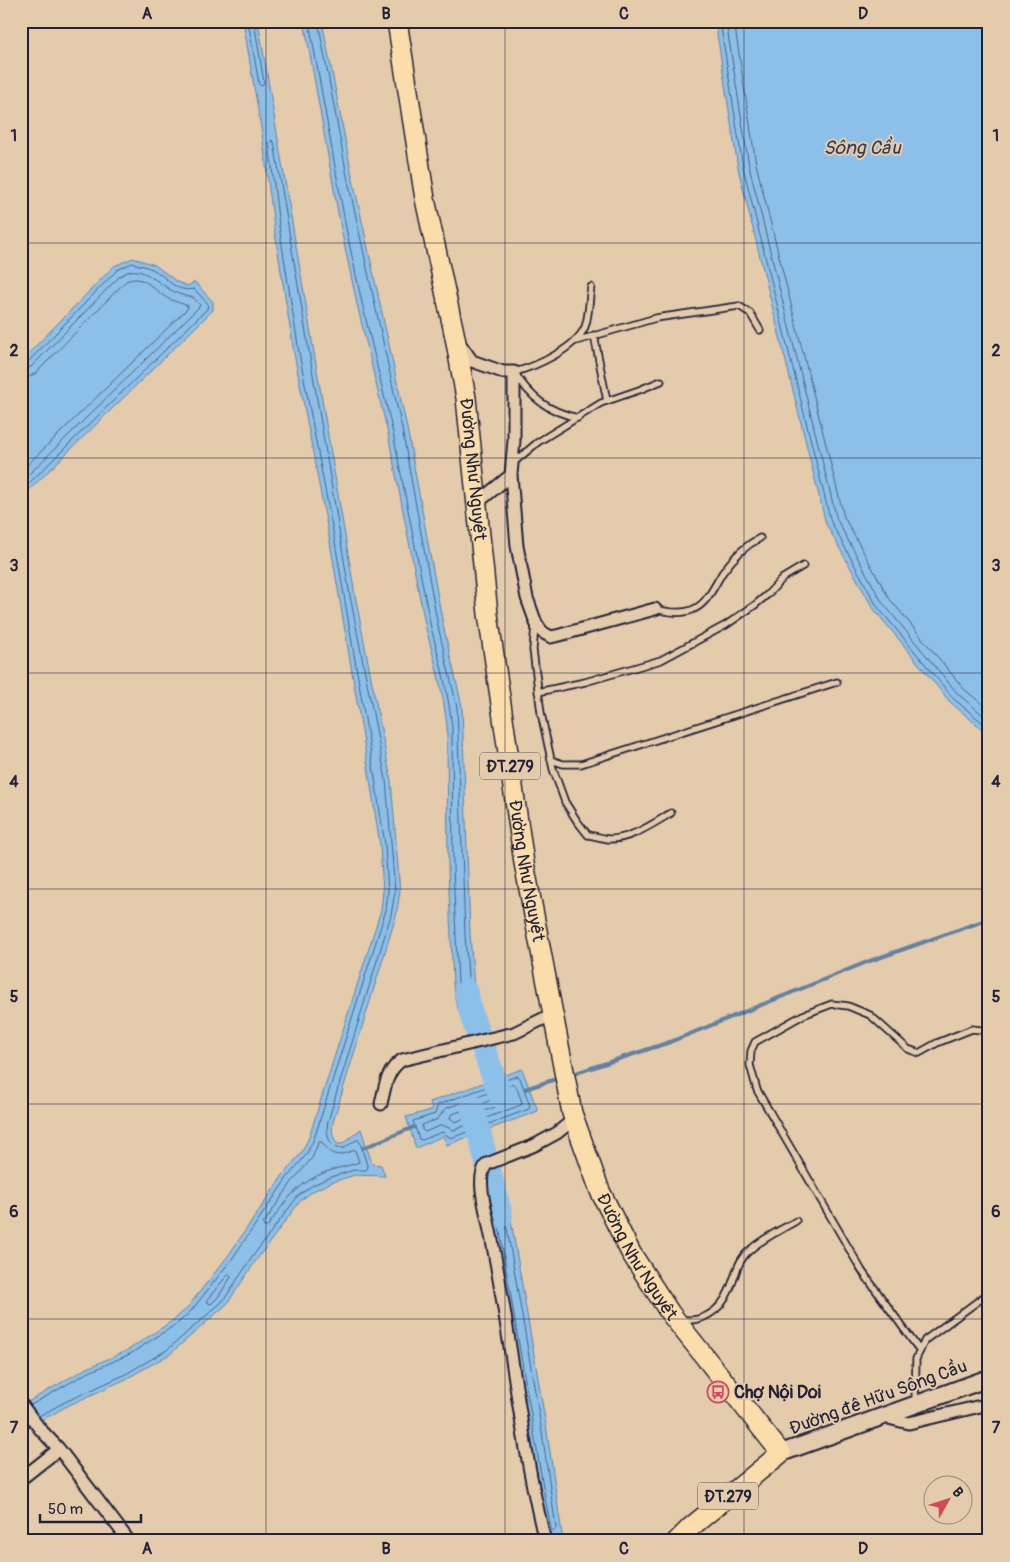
<svg xmlns="http://www.w3.org/2000/svg" width="1010" height="1562" font-family="Pangolin,sans-serif">
<rect width="100%" height="100%" fill="#e4cbac"/>
<filter id="ink" filterUnits="userSpaceOnUse"><feTurbulence type="fractalNoise" baseFrequency=".02" numOctaves="2"/><feDisplacementMap in="SourceGraphic" scale="10" xChannelSelector="R" yChannelSelector="G"/><feConvolveMatrix kernelMatrix="1 2 1 2 8 2 1 2 1" color-interpolation-filters="sRGB"/></filter>
<g filter="url(#ink)">
<path fill="#8cc0e9" stroke="#6281a3" d="M243 21H258L355 595 391 780 400 892 396 916 333 1122C332 1130 332 1136 337 1144H342L361 1129 372 1164 381 1165 385 1176 355 1175 332 1182 315 1190 301 1200 257 1259 227 1304 170 1354 126 1379 67 1406 21 1432V1406L83 1370 128 1350 175 1319 187 1308 228 1256 283 1175 302 1152 309 1137 381 910 383 891 380 846 369 773 330 542 294 353 274 227 262 134Z
M304 21H322L352 175 407 428 443 625 462 706 470 934 474 988 479 1006 485 1019 464 1026 456 1003 453 984 448 868 447 726C443 693 435 661 426 629L388 434 357 304 341 229Z
M715 21H989V735L950 702 873 608 826 524 738 168Z
M133 258 155 265 177 282 188 286 195 282 213 302V310L21 498V361L114 266Z
M522 1069 538 1111 447 1145 443 1136 416 1148 406 1117 432 1110 430 1102Z
M495 1182H501L509 1209 546 1425 563 1541H548L540 1499 487 1188Z"/>
<g fill="none" stroke-linecap="round" stroke-linejoin="round">
<path stroke="#4c6181" stroke-width="1" d="M248 21 259 84 261 86 264 83 254 21
M309 21 346 228 362 303 393 433 431 628C440 660 448 692 452 726L453 868 458 983 461 1001 466 1017 469 1019 476 1017 477 1014 469 989 465 935 457 707 438 626 402 429 347 176 318 21
M720 21 743 167 831 522 877 606 954 699 989 728
M726 21 749 166 837 520 882 602 958 694 989 720
M734 21 756 164 844 517 889 598 964 689 989 710
M21 364 27 363 117 270 132 263C138 265 146 266 152 269 168 277 174 293 194 289L208 304 207 309 21 491
M21 371 31 367 120 276C124 274 128 271 131 271 149 267 168 297 193 297L200 305 199 307 21 482
M21 378 29 377 36 373 126 281C145 273 153 291 169 299 175 302 182 303 188 306L187 309 21 471
M518 1076 520 1078 530 1106 529 1109 451 1138 442 1132 422 1140 419 1139 413 1121 435 1114 438 1105Z
M514 1084 516 1086 522 1102 521 1105 454 1130 442 1125 425 1132 422 1130V1125L438 1119 445 1109Z
M509 1094 513 1098 511 1101 455 1122 450 1118 451 1115Z
M319 1142H322C334 1160 339 1155 355 1150L359 1162C350 1166 339 1167 329 1171 297 1182 286 1201 267 1227H264L263 1224 292 1182 312 1158Z
M495 1188 498 1190 504 1211 541 1426 556 1528 554 1531 551 1529 545 1498 493 1191Z
M229 1274 231 1277 219 1296 211 1304 208 1303 207 1300Z
M31 1405 85 1374 130 1354 178 1323 191 1311 232 1259 287 1178 306 1155 314 1139 386 910 388 891 385 845 374 772 335 542 299 352 279 226 269 143 272 140 274 142 350 596 386 780 395 892 391 915 328 1121C326 1132 327 1141 336 1148H344L356 1140H359L368 1168 366 1170H354L331 1177 313 1185 298 1196 253 1256 223 1301 167 1350 124 1375 65 1402 39 1416"/>
<path stroke="#6281a3" stroke-width="4" d="M570 1075 670 1042 867 962 989 919
M525 1089 559 1078
M363 1148 414 1127"/>
<path stroke="#8cc0e9" stroke-width="24" d="M466 992 472 1017 501 1097
M472 1106 501 1216"/>
<g stroke="#22223b" stroke-width="9">
<path id="lane" d="M594 335 607 401
M576 341 656 318 739 306 750 313 760 330
M578 418C547 411 531 398 514 372 535 367 574 349 584 329 589 320 589 298 591 287
M513 463 538 442 601 403 639 390 661 381
M655 609C667 612 682 615 694 609 708 603 715 584 723 572 733 558 744 546 760 538
M535 625 533 650 541 713 553 769 565 802 577 821 588 835C595 836 602 838 608 839 630 840 654 823 671 813
M538 692 585 682 661 660 726 625 755 605 768 594 783 578 803 566
M551 760 563 764H581L837 682
M680 1319C702 1324 721 1310 729 1291 736 1276 737 1260 750 1250 763 1238 781 1230 796 1221
M920 1351 862 1271 757 1090 750 1065 751 1051 755 1042 803 1015 832 1004 848 1006 870 1015 908 1049 919 1053 937 1043 972 1029 989 1031
M915 1403 916 1359 925 1340 989 1293"/>
</g>
<g stroke="#22223b" stroke-width="15">
<path id="street" d="M460 344 472 361 503 372H514V440L511 475 517 546 527 598 536 623 542 632 551 637 560 635 655 609
M477 503 511 475
M381 1104C385 1086 387 1070 402 1060L514 1033 553 1014
M21 1404 40 1429 59 1449 129 1541
M884 1417 909 1423 989 1404
M21 1479 59 1449
M545 1541C519 1437 511 1330 489 1226 486 1210 475 1176 487 1164L535 1145 557 1133 574 1119"/>
</g>
<g stroke="#22223b" stroke-width="20">
<path id="secondary" d="M781 1453 989 1378"/>
</g>
<g stroke="#22223b" stroke-width="22">
<g id="primary">
<path id="s1" d="M397 21 425 199 455 337 466 398 488 614 524 863 572 1113 600 1191 631 1253 670 1313 781 1453 691 1527 677 1541"/>
</g>
</g>
<use href="#lane" stroke="#e4cbac" stroke-width="5.5"/>
<use href="#street" stroke="#e4cbac" stroke-width="11"/>
<use href="#secondary" stroke="#e4cbac" stroke-width="16"/>
<use href="#primary" stroke="#faddab" stroke-width="19"/>
</g>
</g>
<path fill="none" stroke="#22223b" stroke-width="1" stroke-opacity="0.55" d="M266 21V1541M505 21V1541M744 21V1541M21 243H989M21 458H989M21 673H989M21 889H989M21 1104H989M21 1319H989"/>
<defs>
<g id="bus-ring" transform="scale(1.125)"><circle r="9.5" fill="#e4cbac" stroke="#d1495b" stroke-width="1.5"/><path d="M-5-6H5V4H4V6H2V4H-2V6H-4V4H-5ZM-3.5-4V0h7V-4ZM-3.5 1.2v1.5H-2V1.2ZM2 1.2v1.5H3.5V1.2Z" fill="#d1495b"/></g>
</defs>
<g fill-rule="evenodd">
<use href="#bus-ring" x="718" y="1392"/>
</g>
<g text-anchor="middle" stroke-width="4" stroke-linejoin="round" paint-order="stroke">
<g fill="#e4cbac" stroke="#5c555d" stroke-width="1">
<rect x="480" y="752.5" width="60" height="27" rx="4"/>
<rect x="698" y="1482.5" width="60" height="27" rx="4"/>
</g>
<g font-size="16" font-weight="bold" fill="#22223b">
<text x="510" y="772">ĐT.279</text>
<text x="728" y="1502">ĐT.279</text>
</g>
<g font-size="18" fill="#22223b" stroke="#e4cbac">
<text dy="6" stroke="none"><textPath href="#s1" startOffset="455">Đường Như Nguyệt</textPath></text>
<text dy="6" stroke="none"><textPath href="#s1" startOffset="860">Đường Như Nguyệt</textPath></text>
<text dy="6" stroke="none"><textPath href="#s1" startOffset="1265">Đường Như Nguyệt</textPath></text>
<text transform="translate(878 1397) rotate(-20)" y="6">Đường đê Hữu Sông Cầu</text>
</g>
<g font-size="18" font-weight="bold" fill="#22223b" stroke="#e4cbac" text-anchor="start">
<text x="734" y="1398">Chợ Nội Doi</text>
</g>
<g font-size="19" font-style="italic" fill="#323a55" stroke="#e4cbac">
<text x="862" y="154">Sông Cầu</text>
</g>
</g>
<rect width="1010" height="1562" fill="none" stroke="#e4cbac" stroke-width="55"/>
<g transform="translate(948 1500) rotate(51)"><circle r="24" fill="#e4cbac" stroke="#96877f"/>
<path d="M0-4L9 19L0 12L-9 19Z" fill="#d1495b"/>
<text y="-8" font-size="14" font-weight="bold" text-anchor="middle" fill="#22223b">B</text>
</g>
<path d="M40 1514v8h101v-8" fill="none" stroke="#22223b" stroke-width="2.5"/>
<text x="48" y="1514" font-size="15" fill="#22223b" stroke="#e4cbac" stroke-width="4" paint-order="stroke">50 m</text>
<rect x="28" y="28" width="954" height="1506" fill="none" stroke="#22223b" stroke-width="2"/>
<g font-size="16" text-anchor="middle" font-weight="bold" fill="#22223b">
<text x="147" y="19">A</text>
<text x="386" y="19">B</text>
<text x="624" y="19">C</text>
<text x="863" y="19">D</text>
<text x="14" y="141">1</text>
<text x="996" y="141">1</text>
<text x="14" y="356">2</text>
<text x="996" y="356">2</text>
<text x="14" y="571">3</text>
<text x="996" y="571">3</text>
<text x="14" y="787">4</text>
<text x="996" y="787">4</text>
<text x="14" y="1002">5</text>
<text x="996" y="1002">5</text>
<text x="14" y="1217">6</text>
<text x="996" y="1217">6</text>
<text x="14" y="1433">7</text>
<text x="996" y="1433">7</text>
<text x="147" y="1554">A</text>
<text x="386" y="1554">B</text>
<text x="624" y="1554">C</text>
<text x="863" y="1554">D</text>
</g>
</svg>
